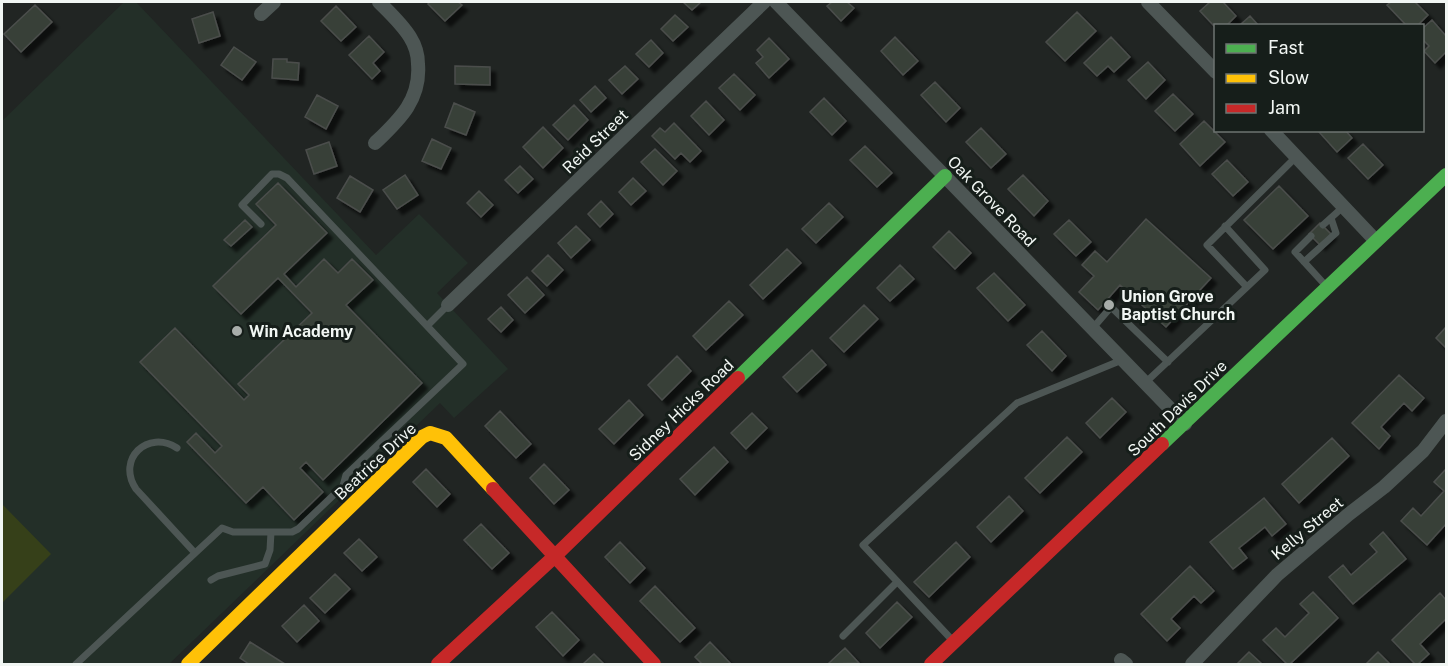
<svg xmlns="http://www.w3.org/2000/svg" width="1448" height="666" font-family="'Public Sans',sans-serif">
<defs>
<filter id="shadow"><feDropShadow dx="5.5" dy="5.5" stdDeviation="1.5" flood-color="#0009"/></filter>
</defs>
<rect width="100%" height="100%" fill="#212523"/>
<path fill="#232f28" d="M124 2H136L376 255 419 214 468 263 437 293 508 369 454 418 440 403 169 664H2V121Z"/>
<path fill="#364019" d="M2 504 51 554 2 603Z"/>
<path fill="#384138" stroke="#4b4e4c" stroke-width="1.5" filter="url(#shadow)" d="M430 2H458L462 5 445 21 428 4Z
M683 2H701L692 10Z
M832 2H847L854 8 841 21 827 6Z
M1210 2H1223L1236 16 1226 26H1216V28L1200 11Z
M1391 2H1415L1428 15 1417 26H1407L1387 5Z
M35 5 52 22 21 52 4 34Z
M336 6 356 27 341 41 321 21Z
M213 12 220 36 199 43 192 19Z
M1077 12 1096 31 1065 61 1046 42Z
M675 15 688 27 673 41 661 29Z
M1250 16 1259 26H1239Z
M1432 20 1446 36V52L1435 63 1424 51 1429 46 1422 39V29Z
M369 36 384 52 373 63 380 71 372 79 349 55Z
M895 37 918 61 903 75 881 51Z
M1111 37 1130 57 1114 72 1108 66 1097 76 1084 63Z
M769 38 789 59 769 78 756 63 763 57 757 50Z
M651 40 663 53 649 67 636 54Z
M234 47 256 62 242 80 221 65Z
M273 59H287V62L299 63 298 80 272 78Z
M1148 62 1165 80 1146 99 1128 80Z
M455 66 490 67V85L455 84Z
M625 66 638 79 622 94 609 80Z
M734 74 755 95 740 110 719 88Z
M935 82 960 108 946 122 921 95Z
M595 86 606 98 591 112 580 100Z
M1173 94 1193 114 1175 131 1155 111Z
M317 95 338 106 326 129 305 117Z
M824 98 846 121 832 135 810 112Z
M706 101 724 120 709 135 691 116Z
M454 103 475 112 466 135 445 127Z
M574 105 588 120 568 140 553 125Z
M1204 121 1225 142 1200 166 1180 144Z
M674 123 701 151 690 162 681 153 675 159 652 136 660 128 665 132Z
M543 127 563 148 543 168 523 147Z
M981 128 1006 154 991 168 966 142Z
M1320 130H1345L1352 138 1337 152 1319 132Z
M432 139 451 148 441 169 422 161Z
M329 142 337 166 314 174 306 150Z
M1363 144 1383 165 1368 179 1348 158Z
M865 146 892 173 877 187 850 160Z
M655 149 677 171 663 185 641 162Z
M1227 160 1248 182 1233 196 1212 174Z
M520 166 533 179 518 193 505 180Z
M405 175 418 195 397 209 383 190Z
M1023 175 1048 201 1034 216 1008 189Z
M350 176 373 190 360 212 337 198Z
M633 178 646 191 631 205 619 192Z
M278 183 327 233 284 274 296 287 324 259 338 273 352 259 373 280 346 305 422 383 323 480 306 462 300 468 323 492 294 520 263 487 246 503 187 442 196 433 215 453 222 446 140 362 175 328 244 400 249 395 238 384 312 313 278 278 241 314 213 286 276 225 256 204Z
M1279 186 1308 216 1273 249 1244 220Z
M479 191 493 205 481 217 467 203Z
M601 201 613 214 600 227 588 214Z
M829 203 843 217 816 243 802 229Z
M1146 219 1211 278 1166 327 1120 285 1098 310 1079 292 1094 276 1082 265 1095 251 1107 262Z
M245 220 252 227 231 246 224 240Z
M1069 220 1091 242 1076 256 1054 234Z
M1320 223 1331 234 1320 245 1309 234Z
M576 226 590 240 571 258 558 243Z
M949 231 971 253 955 269 933 247Z
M787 249 801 263 763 299 750 285Z
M548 255 563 270 547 286 532 271Z
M900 265 914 279 890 301 877 288Z
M994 273 1025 305 1008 321 977 288Z
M527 277 544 295 525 313 508 295Z
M729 301 743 315 706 350 693 336Z
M864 305 878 319 844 352 830 338Z
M501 307 513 320 501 332 488 319Z
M1446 327V348L1436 338Z
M1042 331 1066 356 1052 371 1027 345Z
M812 350 826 365 797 392 783 377Z
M677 356 691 371 662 400 648 385Z
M1399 375 1424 398 1412 411 1404 403 1381 427 1390 436 1379 449 1352 423Z
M1112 398 1126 412 1100 438 1086 423Z
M629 400 643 415 614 444 599 429Z
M500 411 531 444 516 458 485 426Z
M752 413 767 428 746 449 731 433Z
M1067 437 1082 452 1040 493 1025 478Z
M1332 438 1349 456 1299 503 1282 484Z
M714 447 728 462 695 495 680 479Z
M544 464 569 490 554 504 530 478Z
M426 469 450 494 437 507 413 482Z
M1446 469V524L1427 545 1401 521 1413 508 1421 516 1444 491 1434 482Z
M1009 496 1023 511 991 542 977 527Z
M1264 498 1286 524 1272 536 1265 527 1239 548 1247 558 1233 569 1210 542Z
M481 524 509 553 492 569 464 540Z
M1383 532 1406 559 1353 604 1329 577 1343 565 1351 575 1377 552 1370 544Z
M359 539 377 557 362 571 344 553Z
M620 542 645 568 630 583 605 557Z
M956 542 970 557 929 597 914 582Z
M1190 566 1214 591 1201 603 1194 596 1171 619 1180 628 1167 641 1141 614Z
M335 574 350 589 325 613 310 598Z
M655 586 695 628 680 642 640 601Z
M1313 592 1338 618 1290 664H1287L1263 640 1276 628 1285 637 1309 613 1300 604Z
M1440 593 1446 600V619L1420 644 1429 654 1418 664H1415L1392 640Z
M897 602 912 617 880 648 866 633Z
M304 605 319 621 297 642 282 626Z
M552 612 579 640 563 656 536 627Z
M250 642 285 664H249L240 658Z
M710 642 731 664H702L695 657Z
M845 648 859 663 828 664Z
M1249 652 1262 664H1237Z
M1378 652 1390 664H1366Z
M594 654 604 664H583Z"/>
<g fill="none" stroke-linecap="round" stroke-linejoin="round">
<path stroke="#4d5654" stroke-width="7" d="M1323 225 1343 207
M1311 236 1295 252 1327 287
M1304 262 1336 233 1331 218
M1247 287 1207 245 1296 157
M427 326 448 305
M1092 329 1111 307 1168 362
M1145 383 1265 270 1225 226
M177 448C148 429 116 459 136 489L195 553
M211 580 218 576 265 564 270 550 271 532
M843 636 896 583
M954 642 863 545 1017 403 1122 360
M76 664 222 528 233 532H292L298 529 343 486 346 475 463 364 287 178 279 174H272L242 205 261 224"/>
<path stroke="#4d5654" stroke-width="14" d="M776 2 1185 424
M1148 2 1216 72
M261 14 274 2
M1271 130 1376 241
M375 143C399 120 421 100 418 64 418 55 415 45 410 37 402 24 390 13 379 2
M448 305 764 2
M1121 660 1126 664
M1192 664 1277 575 1349 514 1384 487 1423 451 1446 421"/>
<path stroke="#4caf50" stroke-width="14" d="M738 378 945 176
M1162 444 1446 175"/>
<path stroke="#ffc107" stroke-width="14" d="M188 664 422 437 430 433 446 438 493 489"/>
<path stroke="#c62828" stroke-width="14" d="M493 489 654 664
M438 664 555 556 738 378
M931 664 1162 444"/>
</g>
<g fill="#a8adaa" stroke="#161e1a" stroke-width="2">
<circle cx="1109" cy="305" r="6"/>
<circle cx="237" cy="331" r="6"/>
</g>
<g text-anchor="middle" stroke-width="6" stroke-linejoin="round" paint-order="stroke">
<g font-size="16" fill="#f1f6f3" stroke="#161e1a">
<text transform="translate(595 141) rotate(-44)" y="6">Reid Street</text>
<text transform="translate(992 201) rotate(46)" y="6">Oak Grove Road</text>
<text transform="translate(1177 408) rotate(-44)" y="6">South Davis Drive</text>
<text transform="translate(681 410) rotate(-44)" y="6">Sidney Hicks Road</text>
<text transform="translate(375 461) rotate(-43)" y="6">Beatrice Drive</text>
<text transform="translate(1307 528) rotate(-40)" y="6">Kelly Street</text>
</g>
<g font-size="16" font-weight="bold" fill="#f1f6f3" stroke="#161e1a" text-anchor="start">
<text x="1121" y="302">Union Grove<tspan x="1121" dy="18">Baptist Church</tspan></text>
<text x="249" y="337">Win Academy</text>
</g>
</g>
<rect width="1448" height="666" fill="none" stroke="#f1f6f3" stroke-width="6"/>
<rect x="1214" y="24" width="210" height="108" fill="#161e1a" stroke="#6e7471" stroke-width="1.5"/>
<rect x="1226" y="44" width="30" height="9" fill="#4caf50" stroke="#6e7471" stroke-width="1.5"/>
<text x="1268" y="54" font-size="18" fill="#f1f6f3">Fast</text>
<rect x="1226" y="74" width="30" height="9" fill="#ffc107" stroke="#6e7471" stroke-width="1.5"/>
<text x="1268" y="84" font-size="18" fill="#f1f6f3">Slow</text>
<rect x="1226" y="104" width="30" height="9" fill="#c62828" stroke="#6e7471" stroke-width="1.5"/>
<text x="1268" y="114" font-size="18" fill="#f1f6f3">Jam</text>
</svg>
